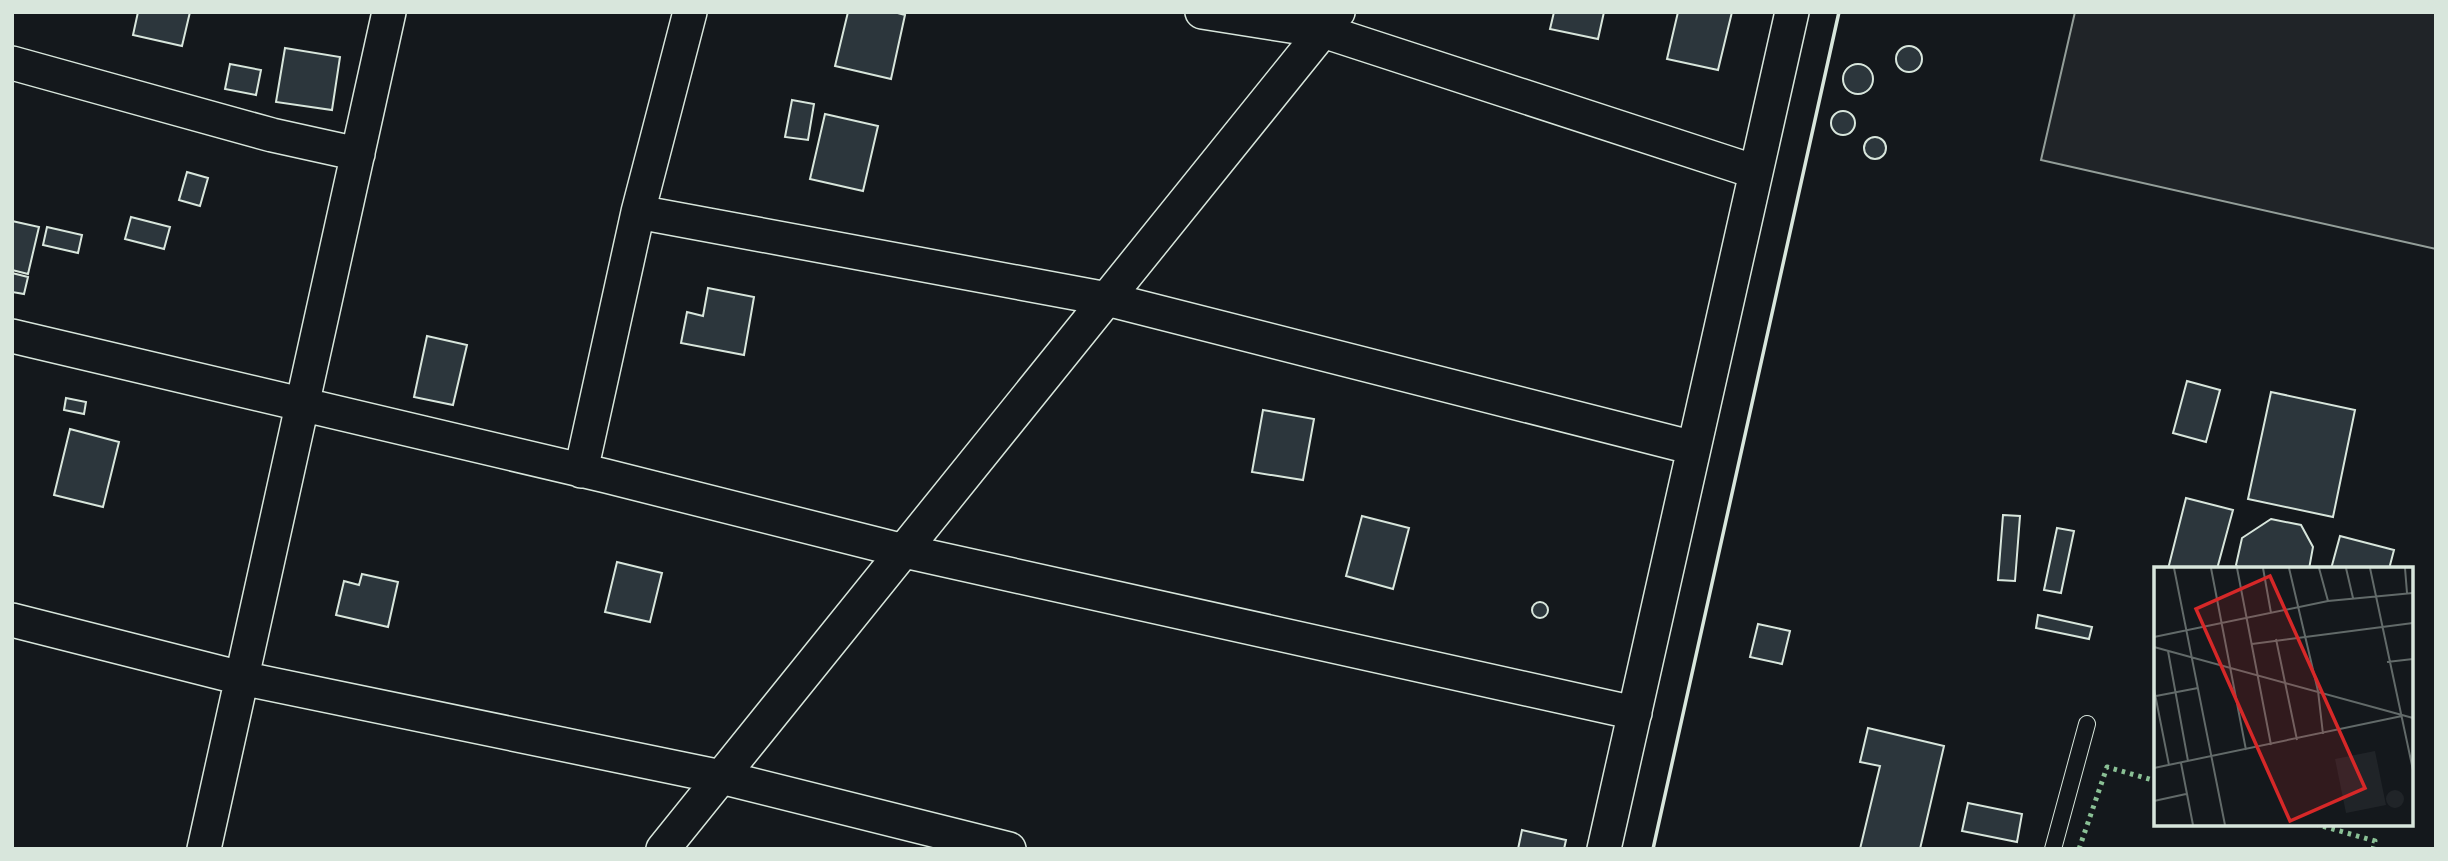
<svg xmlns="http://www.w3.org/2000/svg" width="2448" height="861" font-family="Poppins,sans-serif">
<rect width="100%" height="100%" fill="#14181c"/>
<path fill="#202428" stroke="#939e99" stroke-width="2" d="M2075 12H2436V249L2041 160Z"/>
<path fill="#2c363c" stroke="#d8e6dc" stroke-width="2" d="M138 12H190L182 46 133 35Z
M848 12H894L905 15 891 79 835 66Z
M1554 12H1604L1598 39 1550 29Z
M1678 12H1732L1718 70 1667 59Z
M1896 59a13 13 0 1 1 26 0a13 13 0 1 1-26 0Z
M285 48 340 57 332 110 276 102Z
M230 64 261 70 256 95 225 89Z
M1843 79a15 15 0 1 1 30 0a15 15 0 1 1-30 0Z
M792 100 814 104 808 140 785 137Z
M1831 123a12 12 0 1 1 24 0a12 12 0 1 1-24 0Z
M825 114 878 126 863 191 810 179Z
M1864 148a11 11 0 1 1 22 0a11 11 0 1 1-22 0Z
M187 172 208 178 200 206 179 200Z
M131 217 170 227 164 249 125 239Z
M12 221 39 227 28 274 12 270Z
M47 227 82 235 78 253 43 245Z
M12 273 28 277 24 294 12 292Z
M708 288 754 297 744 355 681 343 687 312 703 316Z
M427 336 467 345 453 405 414 397Z
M2187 381 2220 390 2206 442 2173 433Z
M2271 392 2355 410 2333 517 2248 499Z
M66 398 86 402 84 414 64 410Z
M1263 410 1314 419 1303 480 1252 472Z
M70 429 119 442 103 507 54 495Z
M2186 498 2233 510 2217 569H2168Z
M2003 515 2020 516 2015 581 1998 580Z
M1362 516 1409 528 1393 589 1346 576Z
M2271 519 2301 525 2313 547 2309 569H2239L2236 565 2242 538Z
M2057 528 2074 531 2061 593 2044 590Z
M2340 536 2394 550 2389 569H2331Z
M617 562 662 573 650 622 605 612Z
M362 574 398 582 388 627 336 615 344 581 359 585Z
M1532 610a8 8 0 1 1 16 0a8 8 0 1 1-16 0Z
M2038 615 2092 627 2089 639 2036 628Z
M1758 624 1790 631 1782 664 1750 657Z
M1868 728 1944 746 1920 849H1860L1880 766 1860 762Z
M1968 803 2022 814 2017 842 1962 831Z
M1522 830 1566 840 1564 849H1518Z"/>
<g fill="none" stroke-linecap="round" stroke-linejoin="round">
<g stroke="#d8e6dc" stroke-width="18">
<path id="service" d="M2053 849 2087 724"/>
</g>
<g stroke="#d8e6dc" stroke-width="36">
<path id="minor" d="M1202 12 1323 31 1756 172
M12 63 272 135 358 154
M638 212 1107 299 1694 448
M12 336 606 476 904 551 1635 713
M581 471 638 212 690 12
M12 620 241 678 721 777 1009 849
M204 849 389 12
M663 849 1338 12
M1604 849 1792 12"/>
</g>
<use href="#service" stroke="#14181c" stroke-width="16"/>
<use href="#minor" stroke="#14181c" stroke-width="33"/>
<path stroke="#8ac095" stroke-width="5" stroke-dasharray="3.5 5" stroke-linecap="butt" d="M2315 824 2375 841 2373 849
M2079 849 2107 767 2156 781"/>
<path stroke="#d8e6dc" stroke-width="3.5" d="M1653 849 1839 12"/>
</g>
<g transform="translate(2154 567)">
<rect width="259" height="259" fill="#14181c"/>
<path d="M221 184 232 238 192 246 181 192ZM232 232a9 9 0 1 1 18 0a9 9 0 1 1-18 0Z" fill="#202428"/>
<path fill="none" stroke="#626a69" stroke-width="2" d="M20 1 71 258M57 1 92 183M83 1 117 178M109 1 117 46M135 1 164 124 169 167M165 1 174 34M192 1 199 31M216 1 259 203M251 1 253 26M0 70 174 34 259 26M122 72 143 173M98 77 259 56M0 80 259 151M14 84 34 194M233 95 259 92M0 122 15 198M2 129 44 121M27 196 39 258M0 201 248 149M0 234 32 227"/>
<path fill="#d62828" fill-opacity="0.15" stroke="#d62828" stroke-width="3.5" d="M116 9 211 221 136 254 42 42Z"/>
<rect width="259" height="259" fill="none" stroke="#d8e6dc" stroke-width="3.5"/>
</g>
<rect width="2448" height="861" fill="none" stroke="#d8e6dc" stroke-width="28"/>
</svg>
